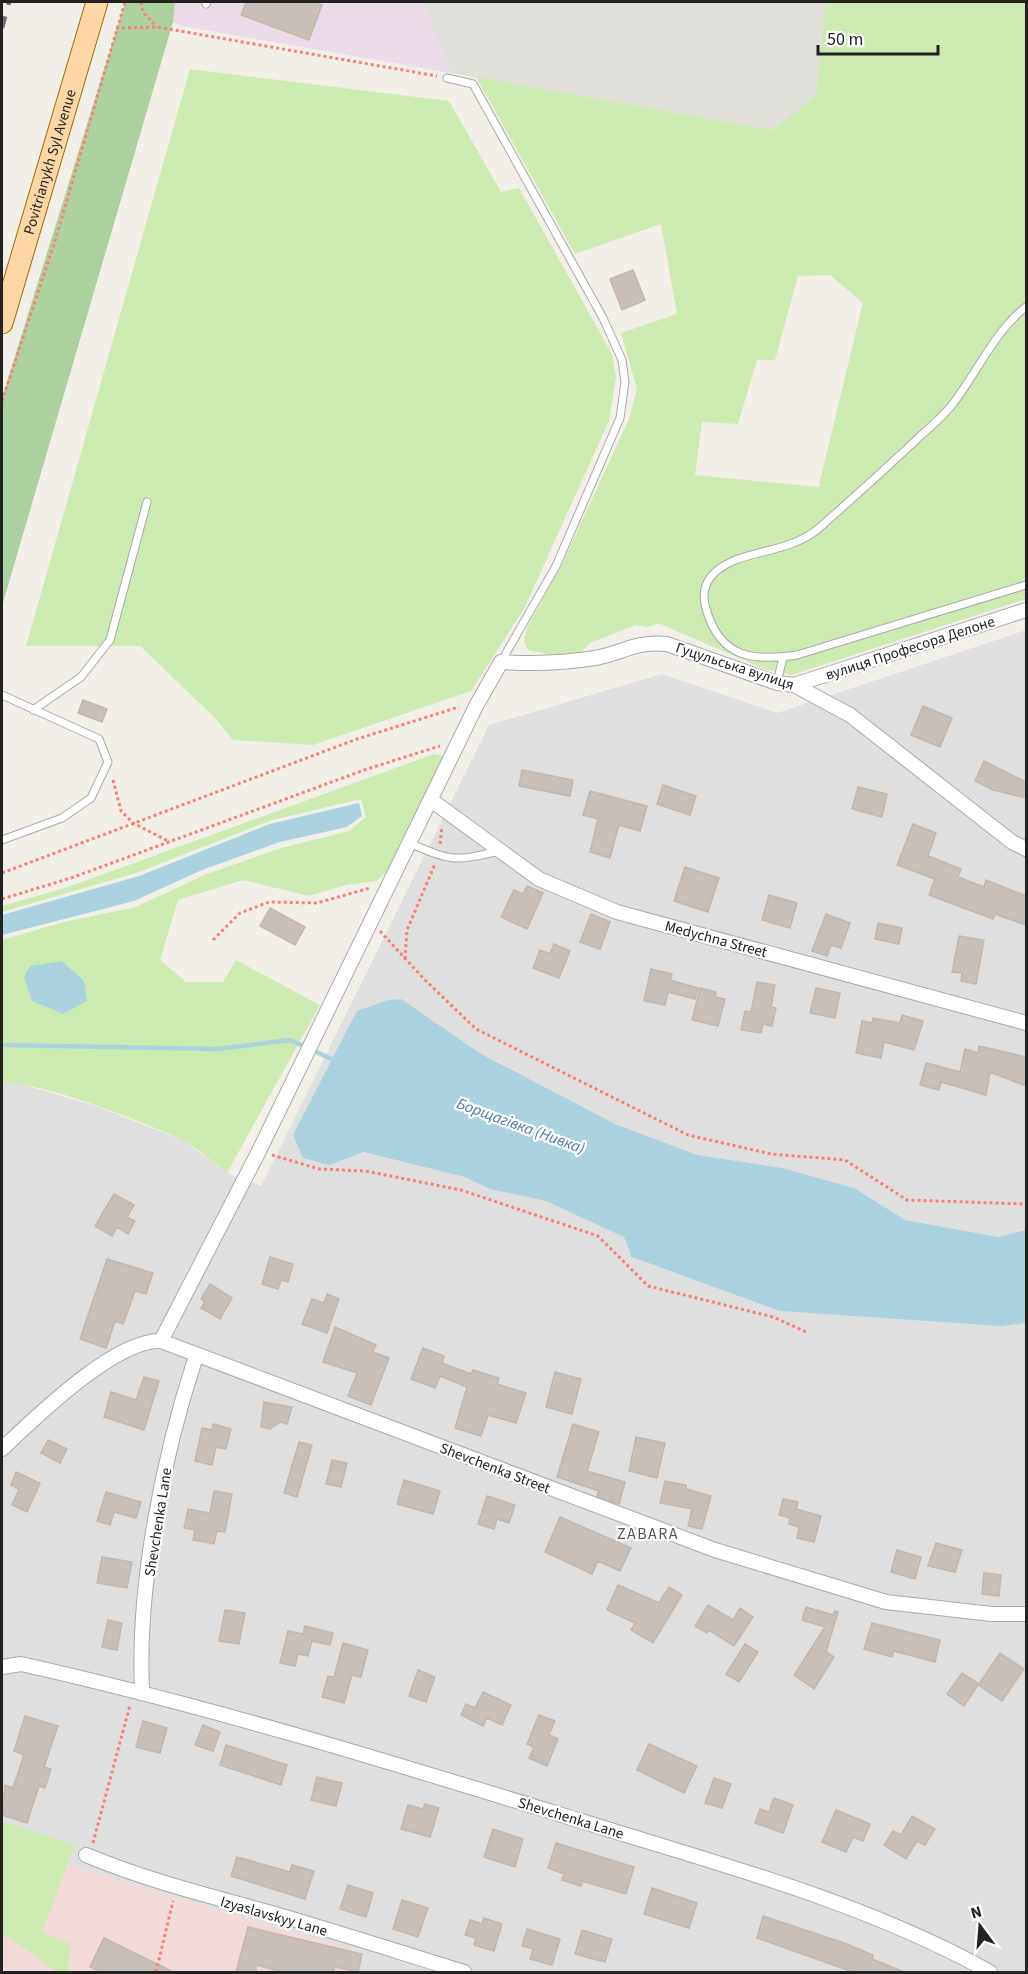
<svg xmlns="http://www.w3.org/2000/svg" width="1028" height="1974" font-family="'Source Sans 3',sans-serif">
<rect width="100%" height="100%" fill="#f2efe9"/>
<path fill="#e0dfdf" d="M1026 630V1972H358L362 1953 2 1845V1082L17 1083 96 1106 184 1141 227 1173 261 1186 489 725 662 674 777 713Z"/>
<path fill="#f2dad9" d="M2 1845 362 1953 358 1972H2Z"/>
<path fill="#ebdbe8" d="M175 2H422L451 73 181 26 173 22Z"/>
<path fill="#e1dfda" d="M422 2H1026V599L791 675 765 669 658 623 648 627 636 625 592 642 814 505 863 303 816 96 773 130 451 73Z"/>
<path fill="#cdebb0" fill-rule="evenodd" d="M826 2H1026V599L791 675 765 669 658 623 648 627 636 625 592 642 579 653 551 655 528 650 524 642 526 630 562 564 629 419 637 389 621 333 677 314 661 224 575 254 476 77 773 130 816 95ZM830 275 863 303 819 487 695 475 702 422 738 424 757 360H775L798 276Z
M190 69 449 101 501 192 519 188 612 354 616 377 609 421 524 609 471 691 313 745 233 740 214 717 140 646H26Z
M434 754 446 757 389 869 377 881 346 885 309 896 243 880 178 900 160 960 186 982H223L236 960 320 1005 227 1173C213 1163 198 1148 182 1140 140 1120 47 1084 2 1082V940L64 922 136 907 204 875 281 848 349 831 366 817 361 799 272 820 139 872 2 912V906L68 887Z
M2 1822 75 1845 42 1932 70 1944 68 1972H57L2 1932Z"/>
<path fill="#add19e" d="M125 2H175L173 22 2 606V398Z"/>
<path fill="#aad3df" d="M359 803 362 816 347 827 280 842 202 870 134 901 2 935V915L139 876 270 824Z
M62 961 84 981 87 1001 63 1014 32 1001 24 977 30 966Z
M401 999 481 1054 615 1124 697 1155 782 1168 854 1188 905 1220 998 1237 1026 1230V1323L1001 1326 780 1311 632 1257 624 1237 546 1201 490 1189 465 1177 364 1152 329 1165 303 1158 293 1135 357 1011 388 1000Z"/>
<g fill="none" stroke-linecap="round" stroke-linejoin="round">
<path stroke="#aad3df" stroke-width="4.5" d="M2 1045 218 1049 290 1040 336 1061"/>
</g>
<path fill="#c7bfb8" stroke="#c4b6ab" stroke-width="1.5" d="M246 2H313L322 5 309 40 241 15Z
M633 270 645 300 622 310 610 279Z
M83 700 107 709 102 722 78 713Z
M923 706 952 718 940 747 911 735Z
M984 761 1026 782V798L993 790 975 781Z
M522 770 573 780 570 796 519 786Z
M663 785 696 796 690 815 657 804Z
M858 787 887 794 882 817 852 809Z
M590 791 647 806 640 831 619 825 610 858 590 852 598 819 583 815Z
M913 824 936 833 928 856 961 869 958 877 984 887 986 880 1026 896V925L995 914 993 919 929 895 935 879 897 865Z
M685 867 719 878 708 912 674 901Z
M527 886 543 893 527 929 501 917 514 890 523 894Z
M769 895 797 903 790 928 762 920Z
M270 908 305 927 295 945 260 926Z
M591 914 610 922 600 949 580 942Z
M826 914 850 923 841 948 831 945 827 956 812 951Z
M878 923 902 928 899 944 875 939Z
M959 936 984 940 976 984 961 981 962 973 952 972Z
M554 944 570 951 559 978 533 968 540 950 550 954Z
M651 969 672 974 670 980 698 988 695 999 668 992 665 1005 644 1001Z
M757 982 775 985 771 1007 776 1008 772 1026 763 1024 761 1033 741 1030 745 1011 751 1012Z
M700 988 716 992 715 997 725 999 718 1026 692 1020Z
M816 988 840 993 835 1018 810 1013Z
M902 1015 923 1021 914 1050 884 1042 881 1058 856 1053 862 1021 872 1023 873 1018 900 1023Z
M979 1046 1026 1057V1086L990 1072 986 1095 941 1082 939 1090 920 1085 926 1063 960 1072 965 1049 978 1053Z
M114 1194 134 1205 127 1217 135 1221 128 1234 117 1227 112 1236 95 1226Z
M270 1257 293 1264 288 1282 281 1280 278 1289 262 1284Z
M107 1259 153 1273 146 1294 135 1291 123 1324 115 1321 106 1348 80 1339Z
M210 1284 232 1298 220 1319 201 1308 205 1302 201 1299Z
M327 1294 339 1299 327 1333 302 1324 312 1299 324 1303Z
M335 1327 376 1345 373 1352 389 1358 371 1405 348 1396 357 1373 323 1362Z
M423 1348 444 1356 442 1363 471 1374 473 1370 499 1378 497 1384 526 1393 516 1423 488 1415 481 1436 455 1428 467 1387 440 1376 435 1388 411 1379Z
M555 1372 581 1379 572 1414 546 1407Z
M144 1377 159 1381 144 1430 104 1417 111 1392 136 1400Z
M264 1402 292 1407 287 1424 280 1422 270 1429 261 1427Z
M213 1424 231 1429 226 1449 216 1447 212 1465 195 1461 202 1428 212 1430Z
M573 1424 599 1432 587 1471 625 1482 619 1504 597 1496 599 1491 557 1477Z
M636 1437 665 1443 657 1478 629 1471Z
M48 1440 67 1449 60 1463 41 1453Z
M299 1442 312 1445 297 1497 284 1493Z
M332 1460 347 1463 341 1487 326 1484Z
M16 1472 40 1483 27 1512 12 1505 19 1489 11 1485Z
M404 1480 440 1491 433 1514 397 1504Z
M665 1481 686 1485V1489L711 1496 702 1529 688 1526 692 1509 660 1503Z
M214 1491 232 1494 225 1532 217 1531 214 1544 193 1540 195 1530 184 1528 188 1509 210 1513Z
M106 1492 141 1502 136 1518 114 1512 110 1525 97 1521Z
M487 1496 515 1505 509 1523 497 1519 494 1529 478 1524Z
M783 1499 798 1502 796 1509 821 1516 814 1542 797 1538 799 1527 789 1524 790 1518 779 1515Z
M560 1517 631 1548 620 1571 598 1561 592 1574 545 1552Z
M936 1543 962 1550 955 1572 928 1566Z
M897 1550 921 1557 915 1579 891 1572Z
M102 1557 132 1562 127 1588 97 1583Z
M984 1573 1001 1575 999 1596 982 1594Z
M618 1585 659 1603 669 1587 682 1595 653 1643 631 1630 635 1623 607 1610Z
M708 1605 733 1620 740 1608 753 1617 734 1646 709 1630 707 1633 695 1626Z
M806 1607 833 1615 835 1611 838 1612 826 1652 834 1657 814 1689 794 1675 825 1627 802 1620Z
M225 1610 245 1613 239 1644 219 1641Z
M108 1620 122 1623 117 1650 102 1647Z
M872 1623 940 1640 935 1662 894 1651 892 1657 864 1649Z
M305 1626 333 1633 330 1645 312 1641 308 1656 298 1654 295 1666 280 1663 288 1631 303 1634Z
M343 1643 368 1650 361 1677 352 1675 344 1703 322 1697 328 1676 334 1677Z
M745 1644 758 1652 739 1682 726 1674Z
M1000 1653 1024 1669 1002 1701 978 1685 964 1706 947 1694 962 1673 979 1684Z
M418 1670 435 1677 426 1702 409 1696Z
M483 1692 511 1705 502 1725 487 1718 483 1726 461 1715 466 1704 475 1708Z
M539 1715 555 1721 549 1735 558 1739 547 1766 529 1758 534 1747 527 1744Z
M25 1716 58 1726 44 1767 51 1769 45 1788 39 1786 27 1823 2 1815 5 1785 13 1788 24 1755 14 1751Z
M143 1721 167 1728 160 1753 136 1747Z
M203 1725 220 1732 213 1751 195 1745Z
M649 1744 697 1766 684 1793 637 1770Z
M226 1745 287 1765 281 1785 220 1765Z
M317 1777 342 1783 336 1806 311 1800Z
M714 1778 731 1784 722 1808 705 1803Z
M774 1798 793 1805 783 1833 755 1823 760 1809 769 1812Z
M425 1804 439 1808 430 1837 401 1829 408 1805 423 1809Z
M836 1810 870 1824 863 1841 853 1837 846 1852 822 1842Z
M912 1816 935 1829 925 1845 917 1841 906 1859 884 1845 893 1831 901 1835Z
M493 1829 523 1839 515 1867 484 1857Z
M556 1843 634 1867 626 1894 582 1881 581 1886 562 1880 564 1874 548 1868Z
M237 1857 290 1872 292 1865 314 1871 305 1899 231 1876Z
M348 1885 373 1893 366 1917 340 1909Z
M652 1888 697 1903 689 1928 644 1914Z
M402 1900 428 1908 418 1937 393 1929Z
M763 1916 844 1943 873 1955 872 1959 904 1972H853L757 1938Z
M484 1918 502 1924 494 1951 474 1945 476 1938 465 1935 470 1920 482 1924Z
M248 1927 362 1954 358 1972 335 1967 333 1972H282L256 1965V1972H236Z
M527 1929 560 1939 552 1965 530 1959 533 1949 522 1946Z
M582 1930 612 1939 605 1962 575 1954Z
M104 1938 173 1972H101L90 1967Z"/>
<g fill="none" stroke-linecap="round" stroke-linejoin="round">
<g stroke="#a9a9a9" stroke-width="9">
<path id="service" d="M206 4 207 2
M447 78 473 84 603 318 622 360 625 382 620 418 556 566 501 662
M1026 307C996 329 975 376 952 405 941 419 926 430 913 443 882 472 851 500 819 528 786 557 732 548 710 578 702 589 703 600 707 612 722 659 754 661 797 655L1026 585
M777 683 783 657
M2 695 99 739 108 762 91 798 62 818 2 840
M33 710 81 677 110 640 147 502
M409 843C452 861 453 862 499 851"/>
</g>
<g stroke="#a9a9a9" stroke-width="16">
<path id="minor" d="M794 685 1026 610
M431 800 539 879 617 912 1026 1023
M161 1341 259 1151 476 706 501 662C532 664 564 663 595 658 623 653 635 641 667 644L777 683 794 685 850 715 1012 842 1026 849
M2 1449C35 1418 115 1339 161 1341L715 1550 886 1602 992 1614H1026
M2 1667 21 1664C209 1706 393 1763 578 1820 718 1864 862 1901 990 1972
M142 1691C137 1585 163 1457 196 1356
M86 1855C146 1880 206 1895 268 1912 334 1931 399 1952 464 1972"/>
</g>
<g stroke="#a06b00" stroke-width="23">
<g id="primary">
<path id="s1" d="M2 323 97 2"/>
</g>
</g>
<path stroke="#fa8072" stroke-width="3" stroke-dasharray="3 3" stroke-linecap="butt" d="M141 2 143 12 157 27
M116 28 157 27 437 76
M2 401 55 241 125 2
M113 780 121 811 133 823 170 842
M440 844 442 826
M2 873 357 739 459 707
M2 899 71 878 367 769 440 746
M380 931 424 979 476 1029 688 1135 771 1154 845 1160 907 1200 1026 1204
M213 940 240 913 269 902 317 903 370 888
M405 959 407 930 435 864
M272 1155 319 1169 365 1171 461 1190 598 1236 648 1286 773 1317 806 1332
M93 1843 130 1705
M156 1972 173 1901"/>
<use href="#service" stroke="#fff" stroke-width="7"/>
<use href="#minor" stroke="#fff" stroke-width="14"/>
<use href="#primary" stroke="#fcd6a4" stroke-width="21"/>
<path stroke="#707070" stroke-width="4.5" stroke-dasharray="12 12" stroke-linecap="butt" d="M2 28 9 2"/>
</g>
<g text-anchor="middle" stroke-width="4.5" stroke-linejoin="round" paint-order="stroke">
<g font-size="15" fill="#222" stroke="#fff">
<text dy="5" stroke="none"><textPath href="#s1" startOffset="168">Povitrianykh Syl Avenue</textPath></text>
<text transform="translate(910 648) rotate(-18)" y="5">вулиця Професора Делоне</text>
<text transform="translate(735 666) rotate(18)" y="5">Гуцульська вулиця</text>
<text transform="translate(716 939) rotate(15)" y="5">Medychna Street</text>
<text transform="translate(495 1468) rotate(21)" y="5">Shevchenka Street</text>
<text transform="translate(158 1522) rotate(-81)" y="5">Shevchenka Lane</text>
<text transform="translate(571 1818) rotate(17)" y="5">Shevchenka Lane</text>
<text transform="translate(274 1916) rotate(16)" y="5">Izyaslavskyy Lane</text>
</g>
<g font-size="16" font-style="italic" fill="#4a7aab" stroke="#fff">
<text transform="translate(521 1125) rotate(20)" y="6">Борщагівка (Нивка)</text>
</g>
<g font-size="16" letter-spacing="1.5" fill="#555" stroke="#fff">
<text x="648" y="1539">ZABARA</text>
</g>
</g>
<rect width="1028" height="1974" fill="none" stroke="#222222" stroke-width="6"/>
<g transform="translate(980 1926) rotate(344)" stroke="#ffffff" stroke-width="4.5" paint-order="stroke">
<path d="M0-4.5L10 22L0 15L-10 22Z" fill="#222222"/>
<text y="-9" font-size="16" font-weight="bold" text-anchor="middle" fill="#222222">N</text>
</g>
<path d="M818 45v9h120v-9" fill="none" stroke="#222222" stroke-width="3"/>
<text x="827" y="45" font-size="18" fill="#222222" stroke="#ffffff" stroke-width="4.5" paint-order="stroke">50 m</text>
</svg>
